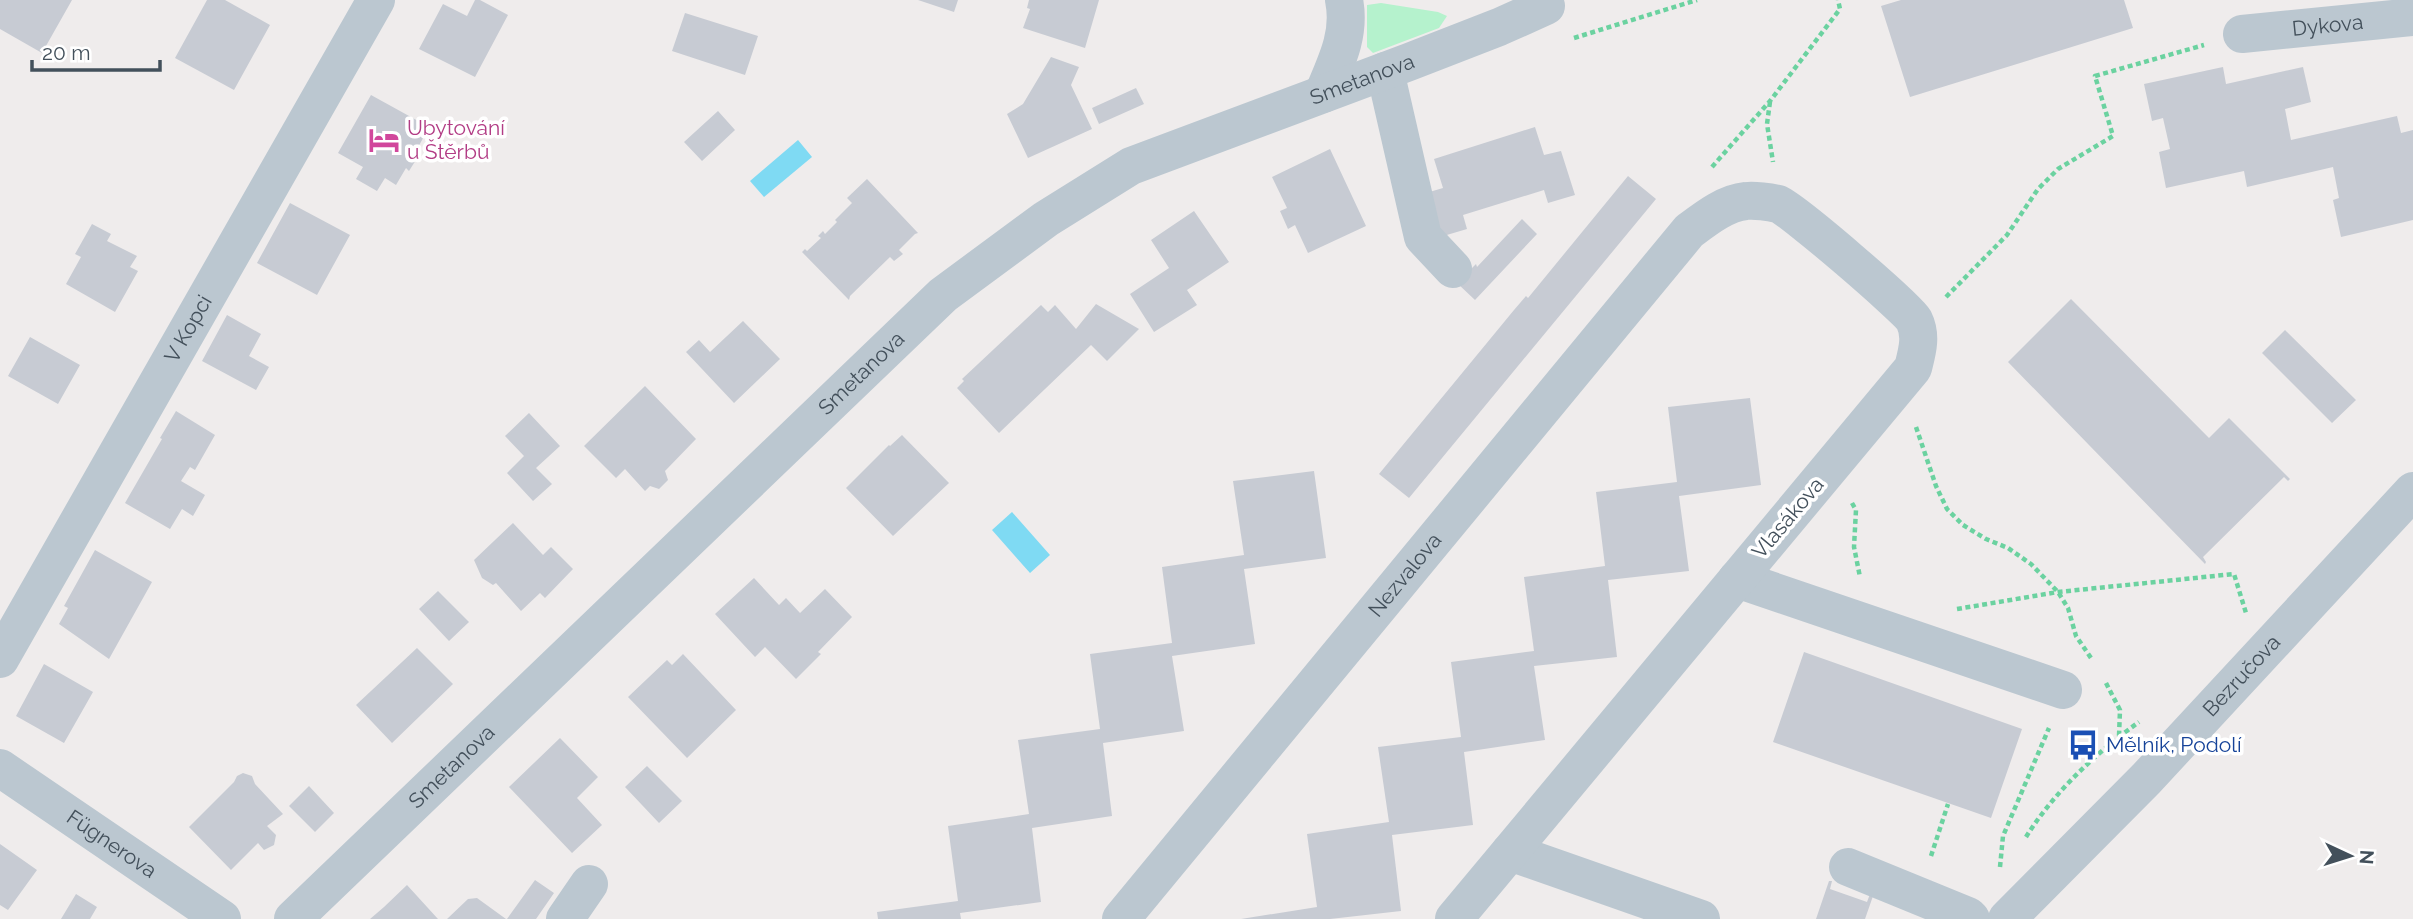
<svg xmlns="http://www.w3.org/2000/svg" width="2413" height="919" font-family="Raleway,sans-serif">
<rect width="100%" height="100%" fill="#efecec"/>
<path fill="#b5f2cd" d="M1381 3 1438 12 1447 16 1439 28 1373 53 1367 47V5Z"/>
<path fill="#7fdaf3" d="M798 140 812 157 764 197 750 181Z
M1012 512 1050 555 1030 573 992 530Z"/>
<path fill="#c7cbd3" d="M0 0H72L42 53 0 29Z
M207 0H225L270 25 234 90 175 58Z
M475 0H480L508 15 475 77 419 49 443 4 467 16Z
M918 0H958L954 12Z
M1029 0H1099L1085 48 1023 28 1030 9 1027 8Z
M1901 0H2124L2133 28 1910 97 1881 6Z
M685 13 758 36 745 75 672 51Z
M1051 57 1079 67 1071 85 1092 129 1028 158 1007 114 1023 104Z
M2223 67 2226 84 2303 67 2311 102 2285 109 2291 140 2397 116 2401 133 2413 130V220L2341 237 2333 200 2339 198 2333 167 2247 187 2244 171 2166 188 2159 152 2170 149 2163 118 2152 121 2144 84Z
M1136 88 1144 104 1099 124 1092 108Z
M371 95 429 127 415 153 419 155 409 171 406 168 396 185 385 178 377 191 356 179 363 167 338 153Z
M718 111 735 130 702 161 684 142Z
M1535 127 1544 155 1561 151 1575 195 1548 203 1544 190 1463 215 1467 229 1440 237 1426 193 1443 188 1434 159Z
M1330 149 1366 226 1308 253 1295 225 1288 229 1280 211 1287 208 1272 177Z
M1628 176 1656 199 1409 498 1379 474 1514 310 1526 296 1528 298Z
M867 179 918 233 915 234 899 250 903 254 894 261 890 257 850 296 849 300 802 252 805 249 807 251 821 238 818 236 823 231 825 234 837 222 835 220 852 203 847 198Z
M290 203 350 235 317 295 257 263Z
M1194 211 1229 262 1187 290 1197 305 1154 332 1130 294 1169 268 1151 240Z
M1522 219 1537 234 1475 300 1457 283 1476 264 1477 267Z
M92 224 111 234 107 241 137 256 130 267 138 271 115 312 66 284 81 257 75 254Z
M2071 299 2209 438 2229 418 2290 479 2288 481 2284 477 2203 557 2206 562 2205 564 2008 362Z
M1096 304 1139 329 1107 361 1091 345 999 433 957 388 964 381 962 379 1041 305 1048 312 1055 305 1076 329Z
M227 315 261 334 249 356 269 367 256 390 202 361Z
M743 321 780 359 734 403 686 352 699 340 710 352Z
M2285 330 2356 400 2332 423 2262 353Z
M30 337 80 365 58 404 8 376Z
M645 386 696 439 665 471 668 480 659 489 650 486 645 491 625 469 616 478 584 446Z
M1750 398 1761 485 1679 496 1689 571 1608 580 1617 657 1534 666 1545 740 1464 752 1473 825 1392 835 1401 911 1330 919H1241L1317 907 1307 834 1389 822 1378 747 1461 737 1451 662 1534 651 1524 577 1605 566 1596 492 1677 482 1668 407Z
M176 411 215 435 195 470 190 467 181 481 205 495 193 516 182 509 170 529 125 503 162 439 160 438Z
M529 413 560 446 536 468 552 484 533 501 507 473 524 456 505 436Z
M902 435 949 483 893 536 846 488 889 445 890 446Z
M1314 471 1326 558 1244 569 1255 644 1172 656 1184 731 1103 743 1112 816 1032 828 1041 902 960 913 961 919H878L877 912 958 901 948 826 1029 814 1018 740 1100 729 1090 654 1172 643 1162 567 1244 555 1233 481Z
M513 523 543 555 551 547 573 569 545 598 540 593 521 611 496 583 493 585 482 578 474 560Z
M95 550 152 582 109 659 59 624 68 608 64 606Z
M754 578 779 605 786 598 800 613 825 589 852 617 818 652 821 654 796 679 765 647 755 657 715 614Z
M438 591 469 622 449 641 419 609Z
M417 648 453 684 392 743 356 705Z
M1804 652 2022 729 1991 818 1773 742Z
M683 654 736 710 687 758 628 697 667 660 672 665Z
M44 664 93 692 64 743 16 716Z
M560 738 598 777 577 798 602 825 572 853 509 787Z
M647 766 682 801 659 823 625 787Z
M243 773 252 776 255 784 283 814 267 826 276 835 274 845 264 850 258 843 231 870 189 827 234 782 237 776Z
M309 786 334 813 315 832 289 806Z
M0 844 37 870 8 910 0 905Z
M535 880 554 893 536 919H507Z
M1829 881H1832L1830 889 1867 902 1870 894 1873 896 1865 919H1816Z
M407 885 438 919H370L384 907Z
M76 894 97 907 90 919H61Z
M477 898 506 919H447L468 899Z"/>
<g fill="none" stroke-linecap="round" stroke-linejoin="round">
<path stroke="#6bd2a0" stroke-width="4.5" stroke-dasharray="5 3.5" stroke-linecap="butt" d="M1574 38 1697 0
M1770 102 1767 124 1773 162
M1712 167 1770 101 1840 9 1838 0
M1946 297 2007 235 2038 189 2058 169 2113 136 2095 76 2204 45
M1916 427 1936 486 1947 509 1963 525 1986 539 2008 548 2031 564 2058 592 2068 608 2076 636 2091 658
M1852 503 1856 510 1854 547 1860 577
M1957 609 2058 592 2234 574 2246 613
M2106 683 2120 710 2119 736
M2026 837C2054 792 2097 752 2139 722
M1931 856 1948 804
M2000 867 2003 836 2049 728"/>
<g stroke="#bbc7d0" stroke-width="38">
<path id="s1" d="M2242 34 2413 17"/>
<path d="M1385 71 1423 237 1453 269"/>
<path d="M1323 94C1336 63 1351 34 1344 0"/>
<path d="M1737 579 2063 690"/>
<path id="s2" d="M0 659 376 0"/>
<path id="s3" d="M0 768 222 919"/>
<path d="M1510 852 1701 919"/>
<path d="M1848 867 1968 916 1971 919"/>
<path id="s4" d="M293 919 943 295 1046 219 1131 166 1409 62 1499 27 1546 6"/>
<path d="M565 919 589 884"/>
<path id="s5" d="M1121 919 1689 231C1705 219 1725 203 1746 201 1754 200 1770 202 1778 204 1792 209 1907 308 1914 320 1922 336 1917 352 1913 368L1454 919"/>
<path id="s6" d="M2007 919 2146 779 2413 491"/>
</g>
</g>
<defs>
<g id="hotel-bare" transform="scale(2.415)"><path d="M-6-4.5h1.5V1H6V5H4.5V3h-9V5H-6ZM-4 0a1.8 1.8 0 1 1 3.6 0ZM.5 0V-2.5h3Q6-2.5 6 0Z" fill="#d1479c" stroke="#fff" stroke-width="2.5" paint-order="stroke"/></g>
<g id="bus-bare" transform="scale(2.415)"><path d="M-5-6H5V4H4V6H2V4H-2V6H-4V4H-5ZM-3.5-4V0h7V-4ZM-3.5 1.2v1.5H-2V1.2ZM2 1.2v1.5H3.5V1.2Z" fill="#1a4fb4" stroke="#fff" stroke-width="2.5" paint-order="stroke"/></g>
</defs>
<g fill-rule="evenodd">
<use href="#hotel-bare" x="384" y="140"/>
<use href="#bus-bare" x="2083" y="745"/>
</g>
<g text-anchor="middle" stroke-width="7" stroke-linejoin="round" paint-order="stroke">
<g font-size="21" fill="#43505b" stroke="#fff">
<text dy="7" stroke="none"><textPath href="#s1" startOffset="86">Dykova</textPath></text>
<text dy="7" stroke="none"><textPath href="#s4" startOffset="1376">Smetanova</textPath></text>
<text dy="7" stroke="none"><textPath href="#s2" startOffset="380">V Kopci</textPath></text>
<text dy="7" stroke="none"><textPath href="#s4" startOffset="788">Smetanova</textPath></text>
<text transform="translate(1788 518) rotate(-50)" y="7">Vlasákova</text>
<text dy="7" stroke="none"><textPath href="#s5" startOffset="446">Nezvalova</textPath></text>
<text dy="7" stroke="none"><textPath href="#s6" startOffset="338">Bezručova</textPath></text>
<text dy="7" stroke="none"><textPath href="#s4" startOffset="220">Smetanova</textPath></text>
<text dy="7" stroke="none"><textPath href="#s3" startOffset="135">Fügnerova</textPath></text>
</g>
<g font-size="21" fill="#b23c85" stroke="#fff" text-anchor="start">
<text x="407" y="135">Ubytování<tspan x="407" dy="24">u Štěrbů</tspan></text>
</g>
<g font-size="21" fill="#164399" stroke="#fff" text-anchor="start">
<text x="2106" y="752">Mělník, Podolí</text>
</g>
</g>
<g transform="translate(2350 856) rotate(94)" stroke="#ffffff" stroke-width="5" paint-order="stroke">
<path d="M0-5L12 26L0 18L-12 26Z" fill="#43505b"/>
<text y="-10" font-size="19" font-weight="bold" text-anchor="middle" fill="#43505b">N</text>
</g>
<path d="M32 60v10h128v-10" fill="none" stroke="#43505b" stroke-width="3.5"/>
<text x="42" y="60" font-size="21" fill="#43505b" stroke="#ffffff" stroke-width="5" paint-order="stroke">20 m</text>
</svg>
